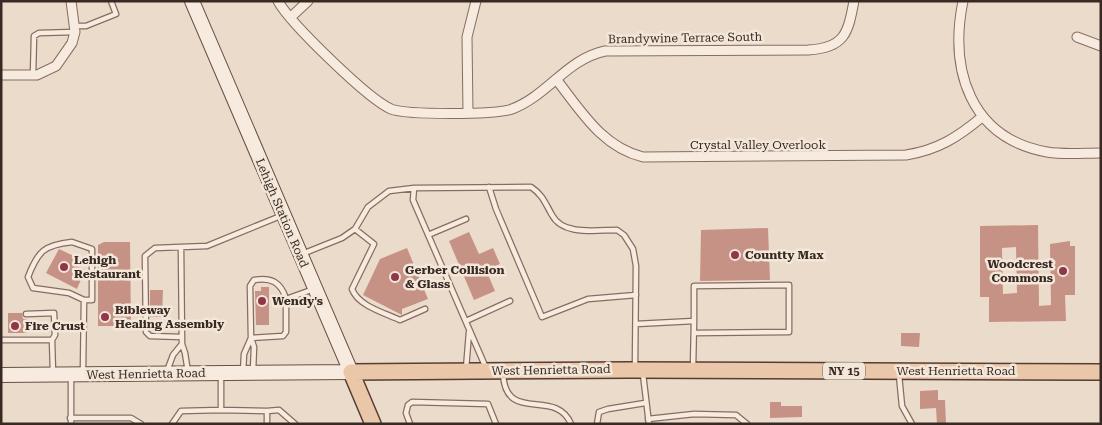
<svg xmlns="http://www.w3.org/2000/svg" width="1102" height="425" font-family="'Roboto Serif',serif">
<rect width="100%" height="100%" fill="#ebdbcb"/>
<path fill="#c69285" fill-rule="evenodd" d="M1038 225 1039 306 1051 305 1050 244 1070 241V246H1075V295H1065L1066 321 989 322V297H980V226ZM1016 247 1017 293 1003 294 1002 248Z
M768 228 770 280 700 281 701 230Z
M469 232 479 254 493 248 500 264 486 270 495 291 474 300 449 241Z
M104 242H130L131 326H98V245Z
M407 248 428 299 402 309V315L363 295 380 259Z
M59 249 76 257 73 264 85 270 77 289 46 273Z
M261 287H269V325H256L255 291H261Z
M150 290H163L162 317H150Z
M8 313H22L23 319H27V333H8Z
M901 333H920L919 347 901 346Z
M938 390V400H945L946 424H937L936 408 920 409V391Z
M770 402H781V406H802V417L770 418Z"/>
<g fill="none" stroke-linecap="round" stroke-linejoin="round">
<g stroke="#876d61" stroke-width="7">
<path id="lane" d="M75 26H86L116 14 111 1
M33 75 34 36 39 33 75 32
M489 187 496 209 542 317 588 299 636 295
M414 188 413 200 486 368
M355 229 374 244 352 289C358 306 385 313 400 320L425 309
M428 235 466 219
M72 242 92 249V300H84L69 293 33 288 28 277C38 251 44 245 72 242Z
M181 247 182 344 185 353 188 372
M302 254 342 238 355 229 368 207 389 191 414 188 531 187C543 195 545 203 552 215 563 236 596 230 617 230L624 235 633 249 636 266 635 368
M26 314 54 313 55 335 52 340
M466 321 510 301
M694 321V286L789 285V332L694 333
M636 324 694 321 693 368
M182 337 150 336 146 332 145 256 155 248 207 246 283 215
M251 338 283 336 286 332V299L314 289
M1 340H52L53 373
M466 369 469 332
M83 371 84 300
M167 371 173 355 182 344
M253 371 254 347 251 338 250 286 254 280C271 277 281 282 286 299
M243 372 244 354 251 338
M503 373C505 425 556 387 571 424
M221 374V410L267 411V424
M643 374 649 424
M899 375 902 406 912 424
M267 411 279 410 295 424
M70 418H131L141 424
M648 419 694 414 736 415 747 424
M71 424V376
M172 424 181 411 221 410
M410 424 406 413 408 405 412 402 488 404 496 424
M597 424 599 412 608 409 645 403"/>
</g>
<g stroke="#876d61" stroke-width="11">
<path id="street" d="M278 1C290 23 368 99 391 109 406 115 496 115 512 109 547 96 567 59 605 51L808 50C845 48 848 33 854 1
M963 1C949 70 970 138 1047 152 1064 155 1083 153 1101 153
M291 17 308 1
M1077 37 1101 46
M1 75H37L56 66 72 43 75 32 71 1
M556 79C581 111 602 147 643 157L906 155C938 150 958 137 982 117
M468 112 467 37 476 1"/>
</g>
<g stroke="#694f44" stroke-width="16">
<path id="secondary" d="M1 375 351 372 192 1"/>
</g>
<g stroke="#563d34" stroke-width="18">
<path id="primary" d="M373 424 351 372 630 370 1101 372"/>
</g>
<use href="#lane" stroke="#f7eade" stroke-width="4.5"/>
<use href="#street" stroke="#f7eade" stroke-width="9"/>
<use href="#secondary" stroke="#f7eade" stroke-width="14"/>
<use href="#primary" stroke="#eac7a8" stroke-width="15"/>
</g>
<g fill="#913649" stroke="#f3e7da" stroke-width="2">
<circle cx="735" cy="255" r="5"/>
<circle cx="64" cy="267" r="5"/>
<circle cx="1063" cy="271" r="5"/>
<circle cx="395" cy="277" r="5"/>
<circle cx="262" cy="301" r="5"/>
<circle cx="105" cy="317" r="5"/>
<circle cx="15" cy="326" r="5"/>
</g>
<g text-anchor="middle" stroke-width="5" stroke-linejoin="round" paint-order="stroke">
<rect fill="#f3e7da" stroke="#71625a" stroke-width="1" x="823" y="362.5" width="42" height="17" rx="4"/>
<g font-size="11" font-weight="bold" fill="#392923">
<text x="844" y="375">NY 15</text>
</g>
<g font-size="12" fill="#392923" stroke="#f3e7da">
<text transform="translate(685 38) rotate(-1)" y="4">Brandywine Terrace South</text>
<text x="758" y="149">Crystal Valley Overlook</text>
<text transform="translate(282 213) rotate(67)" y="4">Lehigh Station Road</text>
<text transform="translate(551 370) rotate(-1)" y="4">West Henrietta Road</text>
<text x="956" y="375">West Henrietta Road</text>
<text transform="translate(146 374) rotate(-1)" y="4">West Henrietta Road</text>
</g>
<g font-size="12" font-weight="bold" fill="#392923" stroke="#f3e7da" text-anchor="start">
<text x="745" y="259">Countty Max</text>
<text x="74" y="264">Lehigh<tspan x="74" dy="14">Restaurant</tspan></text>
<text x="1053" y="268" text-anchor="end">Woodcrest<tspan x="1053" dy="14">Commons</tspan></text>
<text x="405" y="274">Gerber Collision<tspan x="405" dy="14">&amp; Glass</tspan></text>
<text x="272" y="305">Wendy's</text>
<text x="115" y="314">Bibleway<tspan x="115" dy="14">Healing Assembly</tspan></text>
<text x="25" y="330">Fire Crust</text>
</g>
</g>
<rect width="1102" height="425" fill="none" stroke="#392923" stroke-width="5"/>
</svg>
